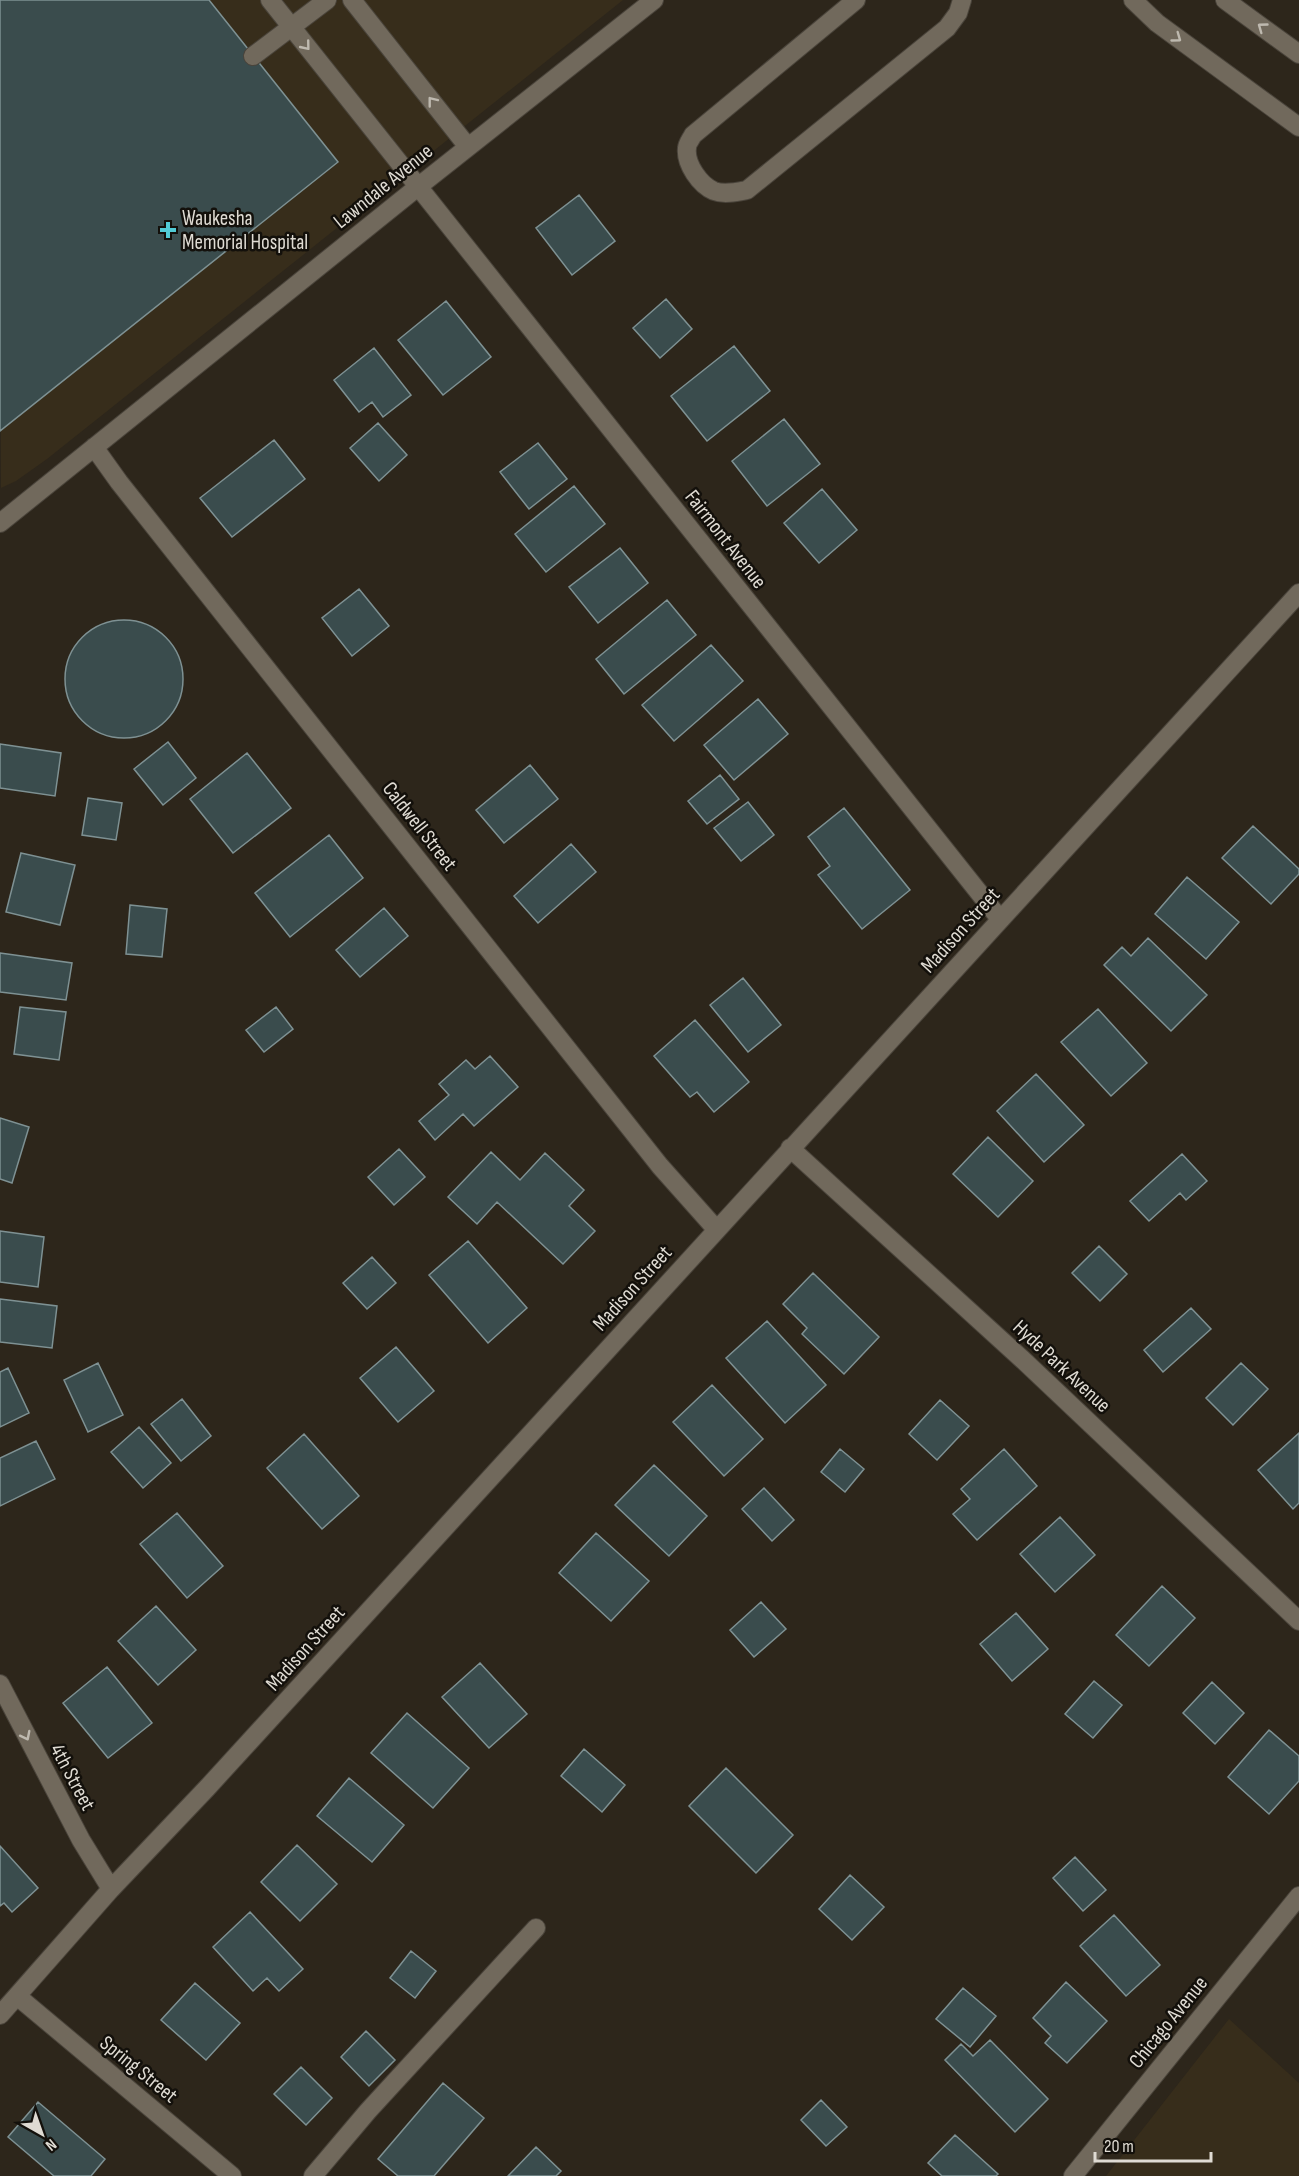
<svg xmlns="http://www.w3.org/2000/svg" width="1299" height="2176" font-family="'Sofia Sans Condensed',sans-serif">
<rect width="100%" height="100%" fill="#2d261b"/>
<path fill="#372d1b" d="M0 0H623L47 459 16 481 1 488Z
M1229 2019 1299 2083V2176H1106Z"/>
<path fill="#3a4c4d" stroke="#7e9193" stroke-width="1.5" d="M0 0H209L338 162 0 431Z
M579 195 615 241 572 275 536 228Z
M666 299 692 329 660 358 633 328Z
M446 301 491 357 443 395 398 340Z
M734 346 770 391 707 441 671 396Z
M374 348 411 395 383 417 372 402 359 412 334 380Z
M784 419 820 464 767 506 732 461Z
M378 423 407 455 379 481 350 448Z
M274 440 305 479 232 537 200 498Z
M538 443 567 479 529 509 500 472Z
M574 486 605 524 546 572 515 534Z
M822 489 857 530 819 563 784 523Z
M620 548 648 583 598 623 569 587Z
M359 589 389 626 352 656 322 618Z
M667 600 696 635 624 694 596 659Z
M65 679a59 59 0 1 1 118 0a59 59 0 1 1-118 0Z
M711 645 743 681 674 741 642 705Z
M758 699 788 734 734 780 704 745Z
M168 742 196 778 163 805 134 769Z
M0 744 61 753 55 796 0 788Z
M247 753 291 808 233 853 190 799Z
M530 765 558 799 504 843 476 810Z
M720 775 739 799 707 824 688 801Z
M88 798 122 803 116 840 82 835Z
M748 802 774 835 741 861 714 828Z
M844 808 910 890 862 929 818 875 830 866 808 837Z
M1253 826 1299 869V874L1271 904 1222 858Z
M329 835 363 878 290 937 255 893Z
M571 844 596 872 538 923 514 896Z
M21 853 75 865 60 925 6 912Z
M1187 877 1239 922 1206 959 1155 914Z
M130 905 167 909 162 957 126 954Z
M384 908 408 936 360 977 336 950Z
M1148 938 1207 995 1171 1031 1104 965 1122 947 1131 956Z
M0 953 72 963 66 1000 0 992Z
M743 978 781 1025 748 1052 710 1005Z
M20 1007 66 1012 59 1060 14 1054Z
M276 1007 293 1029 264 1052 246 1030Z
M1098 1009 1147 1063 1111 1096 1061 1042Z
M695 1020 749 1082 714 1112 697 1092 690 1097 654 1056Z
M490 1056 518 1087 474 1126 463 1114 435 1140 419 1121 449 1095 439 1084 466 1060 475 1069Z
M1036 1074 1084 1125 1044 1162 997 1111Z
M0 1118 29 1127 12 1183 0 1179Z
M988 1137 1033 1181 998 1217 953 1174Z
M399 1149 425 1177 394 1205 368 1177Z
M491 1152 520 1180 545 1153 584 1190 569 1206 595 1231 563 1264 497 1202 477 1224 448 1197Z
M1182 1154 1207 1181 1186 1200 1180 1193 1149 1221 1130 1201Z
M0 1231 44 1237 38 1287 0 1282Z
M468 1241 527 1308 488 1343 429 1275Z
M1099 1246 1127 1274 1100 1301 1072 1273Z
M372 1257 396 1283 367 1309 343 1283Z
M813 1273 879 1337 844 1374 802 1334 807 1328 783 1304Z
M0 1299 57 1306 52 1348 0 1342Z
M1191 1308 1211 1329 1163 1372 1144 1350Z
M767 1321 826 1385 785 1423 726 1358Z
M396 1347 434 1391 398 1422 360 1378Z
M98 1363 123 1415 88 1432 64 1380Z
M1241 1363 1268 1389 1233 1425 1206 1398Z
M8 1368 29 1413 0 1427V1372Z
M712 1385 763 1439 724 1476 673 1422Z
M182 1399 211 1436 181 1461 151 1424Z
M940 1400 969 1426 937 1460 909 1434Z
M139 1427 171 1463 143 1488 111 1452Z
M1299 1433V1503L1293 1509 1258 1470Z
M304 1434 359 1496 322 1529 267 1468Z
M36 1441 55 1479 0 1506V1458Z
M840 1449 864 1469 845 1492 821 1472Z
M1004 1449 1037 1486 977 1540 953 1514 970 1499 961 1489Z
M654 1465 707 1516 669 1556 615 1505Z
M764 1488 794 1520 772 1541 742 1509Z
M177 1513 223 1566 187 1598 140 1544Z
M1060 1517 1095 1555 1055 1592 1020 1554Z
M596 1533 649 1581 611 1621 559 1573Z
M1162 1586 1195 1618 1149 1666 1116 1635Z
M761 1602 786 1629 754 1657 730 1630Z
M156 1606 196 1650 158 1685 118 1641Z
M1016 1613 1048 1649 1012 1681 980 1644Z
M480 1663 527 1714 489 1748 442 1697Z
M107 1667 152 1723 108 1758 63 1703Z
M1094 1681 1122 1705 1093 1738 1065 1714Z
M1212 1682 1244 1713 1215 1744 1183 1713Z
M407 1713 469 1768 433 1808 371 1753Z
M1269 1730 1299 1756V1781L1269 1814 1228 1777Z
M584 1749 625 1785 602 1812 561 1776Z
M726 1768 793 1835 756 1873 689 1806Z
M349 1778 404 1825 372 1862 317 1816Z
M297 1845 337 1884 300 1921 261 1882Z
M0 1846 38 1888 12 1912 4 1903 0 1906Z
M1075 1857 1106 1890 1083 1911 1053 1878Z
M850 1875 884 1907 852 1940 819 1909Z
M250 1912 303 1969 279 1991 267 1978 253 1991 213 1947Z
M1114 1915 1160 1965 1126 1996 1080 1946Z
M411 1951 436 1971 415 1998 390 1978Z
M1066 1982 1107 2021 1067 2063 1045 2043 1051 2036 1033 2018Z
M195 1983 240 2023 206 2060 161 2020Z
M963 1988 996 2016 970 2047 936 2019Z
M366 2031 395 2060 369 2086 341 2057Z
M990 2040 1048 2099 1015 2132 945 2060 961 2044 973 2056Z
M301 2067 332 2098 306 2125 274 2094Z
M443 2083 484 2118 434 2176H398L378 2159Z
M821 2100 847 2127 826 2146 801 2120Z
M38 2102 105 2159 91 2176H54L8 2137Z
M955 2135 998 2174 996 2176H942L928 2163Z
M536 2147 561 2171 556 2176H508Z"/>
<g fill="none" stroke-linecap="round" stroke-linejoin="round">
<g stroke="#4a443b" stroke-width="20">
<path id="minor" d="M270 0 1000 919
M352 0 468 147
M856 0 693 135C691 139 687 144 687 148 685 164 700 185 714 191 724 195 737 192 747 190L947 28 958 13 962 0
M1133 0 1157 23 1299 127
M1225 0 1299 54
M253 56 327 0
M94 447 119 482 660 1166 716 1229
M0 523 419 186 654 0
M790 1148 1022 1359 1299 1621
M0 1684 81 1840 111 1889
M17 1996 232 2176
M0 2015 111 1889 207 1788 1299 593
M313 2176 368 2111 536 1928
M1073 2176 1299 1896"/>
</g>
<use href="#minor" stroke="#71695c" stroke-width="18"/>
</g>
<defs><path id="oneway-chevron" d="M-2-3.5L2.5 0L-2 3.5" fill="none" stroke-width="1.6" stroke-linecap="round" stroke-linejoin="round" transform="scale(1.5)"/></defs>
<g stroke="#beb9af">
<use href="#oneway-chevron" transform="translate(1262 27) rotate(-144)"/>
<use href="#oneway-chevron" transform="translate(1177 38) rotate(36)"/>
<use href="#oneway-chevron" transform="translate(306 46) rotate(51)"/>
<use href="#oneway-chevron" transform="translate(432 101) rotate(-128)"/>
<use href="#oneway-chevron" transform="translate(26 1736) rotate(63)"/>
</g>
<path fill="#52ccd6" stroke="#13100b" stroke-width="2" d="M165 221h6v6h6v6h-6v6h-6v-6h-6v-6h6z"/>
<g text-anchor="middle" stroke-width="5" stroke-linejoin="round" paint-order="stroke">
<g font-size="21" fill="#dfdbd3" stroke="#13100b">
<text transform="translate(383 186) rotate(-39)" y="7">Lawndale Avenue</text>
<text transform="translate(726 539) rotate(52)" y="7">Fairmont Avenue</text>
<text transform="translate(420 826) rotate(52)" y="7">Caldwell Street</text>
<text transform="translate(960 930) rotate(-48)" y="7">Madison Street</text>
<text transform="translate(632 1288) rotate(-48)" y="7">Madison Street</text>
<text transform="translate(1062 1366) rotate(43)" y="7">Hyde Park Avenue</text>
<text transform="translate(305 1648) rotate(-48)" y="7">Madison Street</text>
<text transform="translate(73 1777) rotate(62)" y="7">4th Street</text>
<text transform="translate(1168 2022) rotate(-51)" y="7">Chicago Avenue</text>
<text transform="translate(139 2069) rotate(39)" y="7">Spring Street</text>
</g>
<g font-size="21" fill="#dfdbd3" stroke="#13100b" text-anchor="start">
<text x="182" y="225">Waukesha<tspan x="182" dy="24">Memorial Hospital</tspan></text>
</g>
</g>
<g transform="translate(42 2134) rotate(140)" stroke="#13100b" stroke-width="4.5" paint-order="stroke">
<path d="M0-4.5L10 22L0 15L-10 22Z" fill="#dfdbd3"/>
<text y="-9" font-size="16" font-weight="bold" text-anchor="middle" fill="#dfdbd3">N</text>
</g>
<path d="M1095 2152v9h116v-9" fill="none" stroke="#dfdbd3" stroke-width="3"/>
<text x="1104" y="2152" font-size="18" fill="#dfdbd3" stroke="#13100b" stroke-width="4.5" paint-order="stroke">20 m</text>
</svg>
